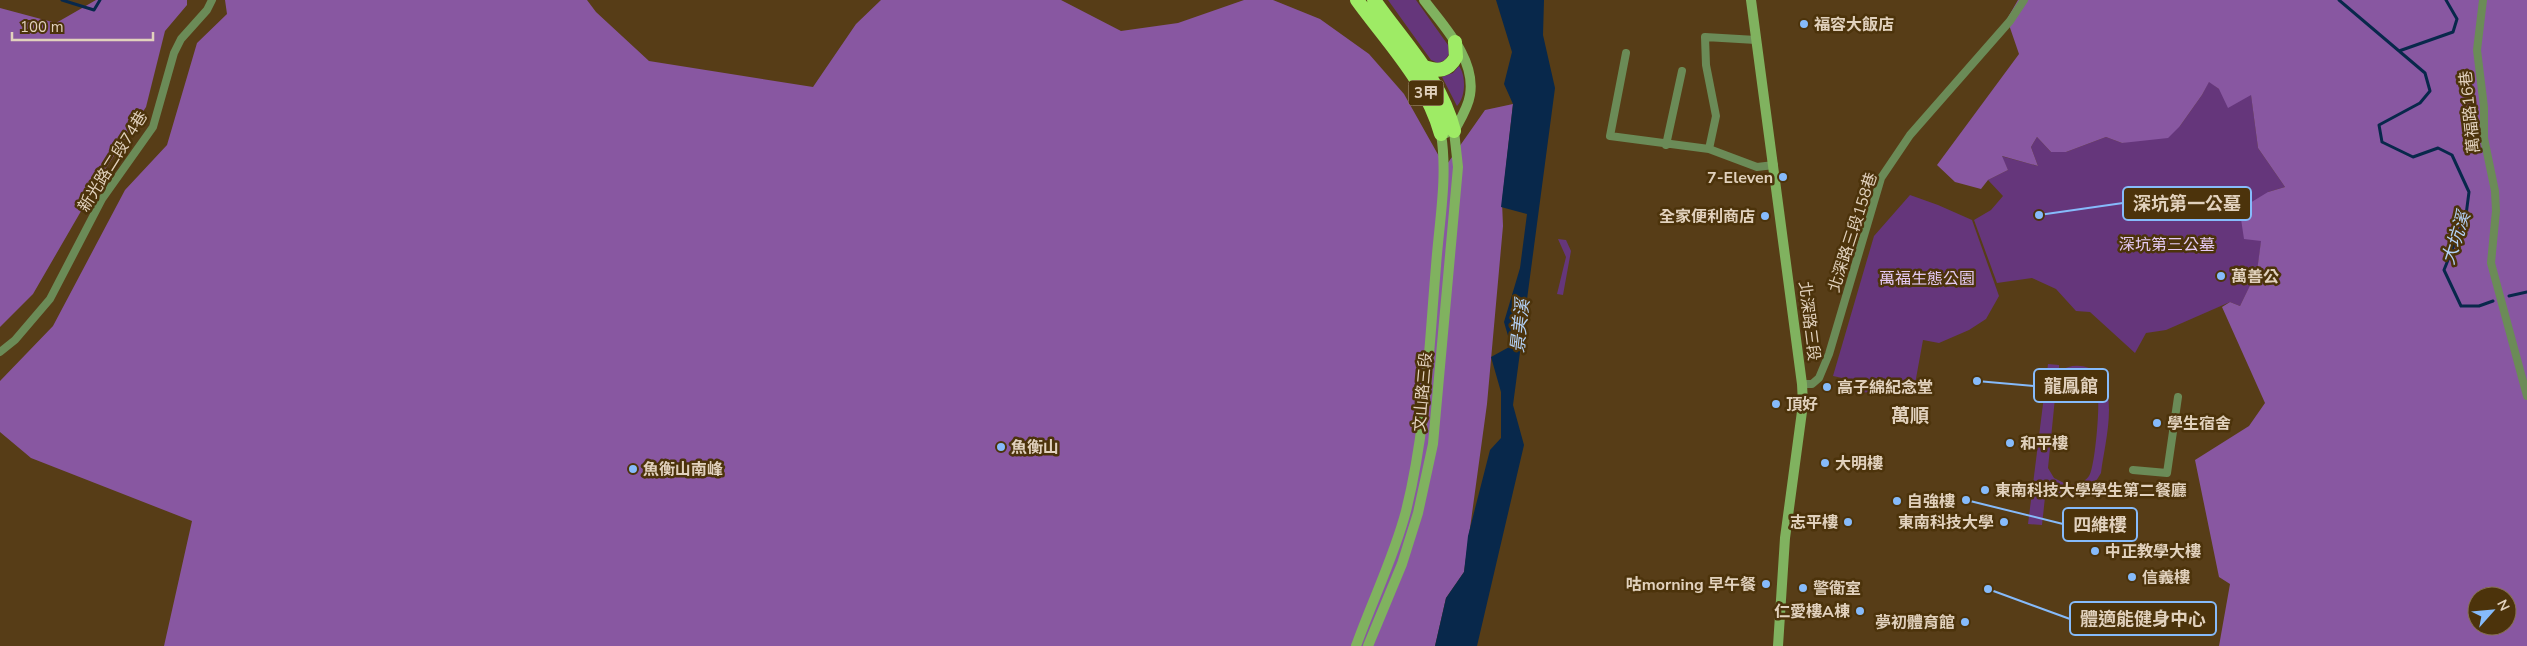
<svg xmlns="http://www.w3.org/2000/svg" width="2527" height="646" font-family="'Nunito Sans','Noto Sans TC',sans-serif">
<rect width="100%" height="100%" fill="#573d17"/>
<path fill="#65367b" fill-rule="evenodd" d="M1388 0H1416L1448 45 1449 54 1445 60 1438 63 1431 60Z
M1459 66C1466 75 1466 97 1457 106L1442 77 1453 73Z
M2209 81 2219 89 2251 94 2258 148 2285 187 2268 192 2257 272 2240 306 2230 302 2166 330 2146 333 2135 353 2090 312 2076 311 2056 289 2032 278 1997 283 1974 220 1991 210 2003 196 1988 180 2008 170 2001 156 2038 166 2031 147 2037 137 2051 152H2066L2106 137 2122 143 2180 126 2202 95Z
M1910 195 1938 205 1972 220 1999 296 1986 319 1969 330 1939 343 1923 340 1913 395 1872 385 1869 392 1860 393 1856 381 1833 376 1874 236Z
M1558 239 1566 240 1571 251 1563 295 1557 294 1566 257Z
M2048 364 2059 365V371C2068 366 2078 364 2089 368 2123 382 2104 445 2101 473 2087 497 2071 504 2046 488L2042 525 2028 524ZM2072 376C2083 375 2093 379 2097 389 2101 399 2095 468 2089 476 2084 483 2076 485 2068 485L2054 478 2048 468 2056 388 2063 380Z"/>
<path fill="#8857a1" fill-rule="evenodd" d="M96 0H187V5L165 31 146 107 106 168 33 294 0 327V8L56 23Z
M225 0H587L596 12 649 61 813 87 856 24 881 0H1061L1121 31 1178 23 1244 0H1273L1320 19 1369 54 1404 94 1445 167 1485 110 1513 104 1502 202 1503 226 1487 404 1464 572 1446 598 1435 646H164L192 521 31 458 0 432V381L53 326 125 190 167 145 197 43 227 14Z
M2018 0H2527V646H2219L2230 584 2219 577 2195 460 2249 426 2265 403 2222 307 2230 302 2240 306 2257 271 2261 241 2244 239 2241 219 2245 206 2268 192 2285 187 2258 148 2251 95 2228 108 2219 89 2209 82 2202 95 2180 126 2168 138 2122 143 2106 137 2066 152H2051L2037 137 2031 147 2038 166 2002 156 2008 170 1988 180 1981 189 1955 182 1937 165 2019 54 2007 19ZM2477 596H2507V626H2477Z"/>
<path fill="#08284b" d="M1496 0H1544L1543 35 1555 88 1513 405 1524 445 1477 646H1435L1446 598 1464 572 1468 536 1490 450 1501 438V392L1491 357 1511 346 1504 322 1520 268 1527 214 1501 207 1513 104 1504 84 1512 52Z"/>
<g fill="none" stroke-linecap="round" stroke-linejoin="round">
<path stroke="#08284b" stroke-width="3" d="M62 0 94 10 100 0
M2339 0 2425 73 2430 91 2420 103 2379 125 2382 142 2413 157 2438 148 2452 155 2469 192 2466 215 2444 270 2461 306H2479L2493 301
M2399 51 2453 32 2457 19 2446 0
M2509 296 2527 292"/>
<path stroke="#6b8b57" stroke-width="8" d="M2483 0 2477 50 2484 107V138L2495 191 2496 211 2491 263 2527 396
M1626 53 1610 136 1709 149 1757 167 1774 165
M1666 145 1682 71
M1709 149 1716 116 1706 65 1705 37 1756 40
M0 352 15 340 50 299 102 199 153 127 174 53 181 39 207 10 212 0
M1802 384H1812L1819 378 1829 354 1881 178 1910 135 2010 21 2024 0
M2133 470 2167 473 2178 397"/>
<path stroke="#80b25f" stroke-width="10" d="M1424 0C1444 27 1476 59 1470 95 1468 108 1460 120 1454 131
M1751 0 1802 384 1803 404 1785 538 1778 646
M1356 646C1372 601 1394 557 1406 511 1426 431 1429 348 1436 266 1439 223 1448 177 1441 134L1446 133
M1368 646 1402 564 1418 513 1433 444 1458 167 1454 131"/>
<path stroke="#9eeb65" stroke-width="14" d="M1357 0C1388 43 1427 82 1441 134
M1374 0C1404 43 1441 79 1454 131
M1424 67C1439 72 1448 71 1456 57L1455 42"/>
</g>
<g fill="#86bbfb" stroke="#4c330b" stroke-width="2">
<circle cx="1804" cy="24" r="5"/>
<circle cx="1783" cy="177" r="5"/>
<circle cx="1765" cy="216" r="5"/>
<circle cx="2221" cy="276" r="5"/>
<circle cx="1827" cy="387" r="5"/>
<circle cx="1776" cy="404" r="5"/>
<circle cx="2157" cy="423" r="5"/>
<circle cx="2010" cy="443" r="5"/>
<circle cx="1001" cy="447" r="5"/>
<circle cx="1825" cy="463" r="5"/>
<circle cx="633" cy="469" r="5"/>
<circle cx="1985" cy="490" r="5"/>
<circle cx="1897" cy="501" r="5"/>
<circle cx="1848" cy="522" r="5"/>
<circle cx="2004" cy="522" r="5"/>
<circle cx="2095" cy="551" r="5"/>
<circle cx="2132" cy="577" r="5"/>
<circle cx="1766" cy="584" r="5"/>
<circle cx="1803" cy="588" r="5"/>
<circle cx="1860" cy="611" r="5"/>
<circle cx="1965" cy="622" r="5"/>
</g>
<g text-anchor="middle" stroke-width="5" stroke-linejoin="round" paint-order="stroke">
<rect fill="#4c330b" stroke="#b4a288" stroke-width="1" x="1408.5" y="80.5" width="35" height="25" rx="4"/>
<g font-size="15" font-weight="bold" fill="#e1d1bd">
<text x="1426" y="98">3甲</text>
</g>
<g font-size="16" font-weight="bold" fill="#e1d1bd" stroke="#4c330b" text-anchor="start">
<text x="1814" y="30">福容大飯店</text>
<text x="1773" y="183" text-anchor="end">7-Eleven</text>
<text x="1755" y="222" text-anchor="end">全家便利商店</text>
<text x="2231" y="282">萬善公</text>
<text x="1837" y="393">高子綿紀念堂</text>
<text x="1786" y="410">頂好</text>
<text x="2167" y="429">學生宿舍</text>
<text x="2020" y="449">和平樓</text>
<text x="1011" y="453">魚衡山</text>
<text x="1835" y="469">大明樓</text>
<text x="643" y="475">魚衡山南峰</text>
<text x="1995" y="496">東南科技大學學生第二餐廳</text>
<text x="1907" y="507">自強樓</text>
<text x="1838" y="528" text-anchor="end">志平樓</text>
<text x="1994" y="528" text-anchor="end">東南科技大學</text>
<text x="2105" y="557">中正教學大樓</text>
<text x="2142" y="583">信義樓</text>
<text x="1756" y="590" text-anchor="end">咕morning 早午餐</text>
<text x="1813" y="594">警衛室</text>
<text x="1850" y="617" text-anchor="end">仁愛樓A棟</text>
<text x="1955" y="628" text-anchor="end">夢初體育館</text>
</g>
<g font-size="16" fill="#e1d1bd" stroke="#4c330b">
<text transform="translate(2469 112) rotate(-96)" y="6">萬福路16巷</text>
<text transform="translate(112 161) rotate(-58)" y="6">新光路二段74巷</text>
<text transform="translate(1852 232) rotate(-72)" y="6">北深路三段158巷</text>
<text transform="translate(1810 321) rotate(83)" y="6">北深路三段</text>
<text transform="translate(1422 392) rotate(-85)" y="6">文山路三段</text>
</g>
<g font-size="16" fill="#e4caf3" stroke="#4c330b">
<text x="2167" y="250">深坑第三公墓</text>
<text x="1927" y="284">萬福生態公園</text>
</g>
<g font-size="18" font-style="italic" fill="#b2d0f5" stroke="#4c330b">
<text transform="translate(2456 238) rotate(-72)" y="6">大坑溪</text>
<text transform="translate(1520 326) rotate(-84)" y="6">景美溪</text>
</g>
<g font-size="19" font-weight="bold" fill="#e1d1bd" stroke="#4c330b">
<text x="1910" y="422">萬順</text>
</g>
</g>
<path fill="none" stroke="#86bbfb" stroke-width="2" d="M2039 215L2123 203M1977 381L2034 386M1966 500L2063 524M1988 589L2070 619"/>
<g fill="#86bbfb" stroke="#4c330b" stroke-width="2">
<circle cx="2039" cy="215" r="5"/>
<circle cx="1977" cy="381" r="5"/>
<circle cx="1966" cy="500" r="5"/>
<circle cx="1988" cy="589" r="5"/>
</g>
<g fill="#4c330b" stroke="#86bbfb" stroke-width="2">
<rect x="2123" y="187" width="128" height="33" rx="5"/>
<rect x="2034" y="369" width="74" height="33" rx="5"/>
<rect x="2063" y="508" width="74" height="33" rx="5"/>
<rect x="2070" y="602" width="146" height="33" rx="5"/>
</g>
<g font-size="18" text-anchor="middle" font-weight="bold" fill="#e1d1bd">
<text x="2187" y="210">深坑第一公墓</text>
<text x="2071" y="392">龍鳳館</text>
<text x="2100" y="531">四維樓</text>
<text x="2143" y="625">體適能健身中心</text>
</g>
<g transform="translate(2492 611) rotate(63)"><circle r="24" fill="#4c330b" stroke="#887252"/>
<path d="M0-4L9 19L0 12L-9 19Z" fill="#86bbfb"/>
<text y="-8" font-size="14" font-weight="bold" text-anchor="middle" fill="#e1d1bd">N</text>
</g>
<path d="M12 32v8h141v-8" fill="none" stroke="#e1d1bd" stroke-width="2.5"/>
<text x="20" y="32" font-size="15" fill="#e1d1bd" stroke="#4c330b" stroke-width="4" paint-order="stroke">100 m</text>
</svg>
